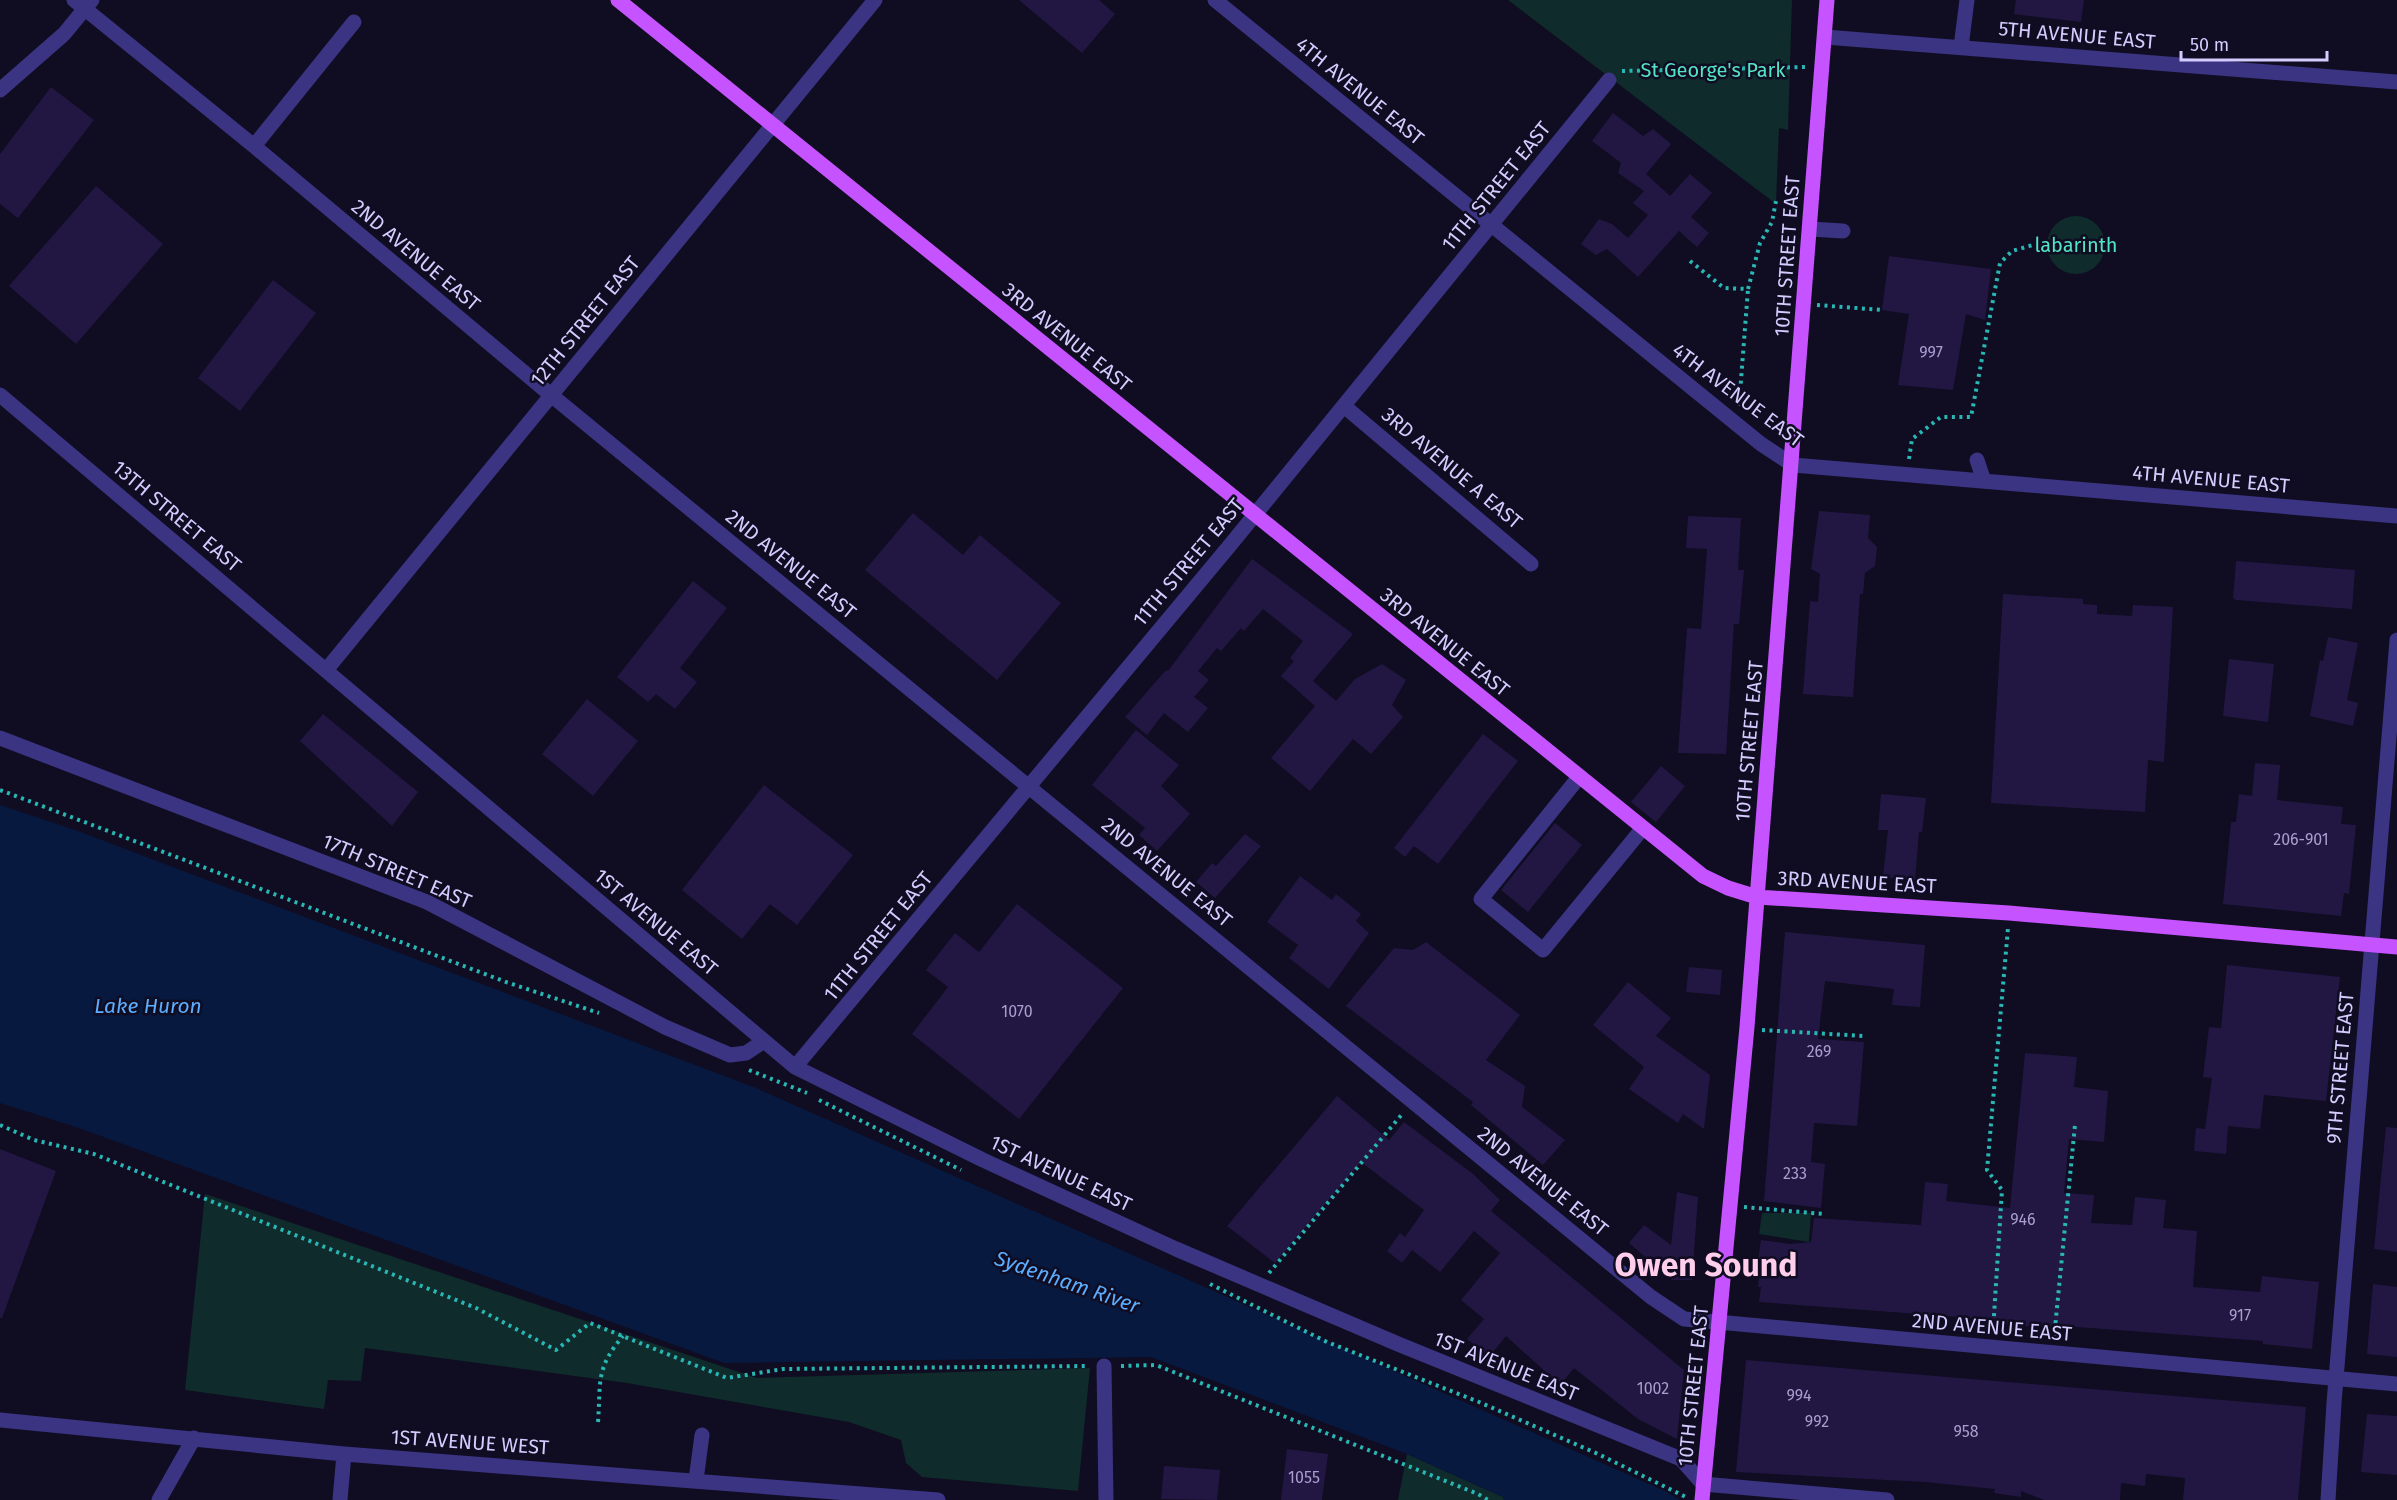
<svg xmlns="http://www.w3.org/2000/svg" width="2397" height="1500" font-family="'Fira Sans',sans-serif">
<rect width="100%" height="100%" fill="#100c21"/>
<path fill="#0f2b2b" d="M1508 0H1792L1788 130 1779 128 1776 204Z
M2047 245a29 29 0 1 1 58 0a29 29 0 1 1-58 0Z
M205 1194 757 1378 1090 1368 1078 1491 922 1477 906 1463 901 1440 849 1422 627 1383 365 1348 361 1381 328 1380 324 1409 185 1390Z
M1762 1213H1811L1809 1242 1759 1234Z
M1407 1454 1503 1497 1504 1500H1398Z"/>
<path fill="#07193f" d="M0 805 78 831 756 1088 1665 1491 1680 1500H1504L1503 1497 1407 1454 1151 1357 724 1363 76 1127 0 1103Z"/>
<path fill="#221743" d="M1019 0H1099L1115 14 1082 53Z
M2016 0H2084L2081 22 2014 14Z
M51 87 94 120 18 218 0 204V154Z
M1613 113 1643 136 1653 129 1671 144 1646 174 1670 196 1690 174 1712 193 1691 217 1709 233 1697 247 1679 231 1638 277 1607 249 1596 255 1581 244 1599 219 1612 224 1628 238 1648 215 1633 203 1644 191 1618 173 1621 163 1592 141Z
M96 186 163 244 76 344 9 286Z
M1889 256 1991 269 1985 320 1966 314 1953 390 1898 385 1909 314 1882 310Z
M273 280 316 313 240 411 198 378Z
M1819 511 1870 515 1868 538 1877 547 1875 566 1865 573 1863 594H1860L1853 697 1803 694 1810 601 1818 602 1820 574 1811 569Z
M913 513 963 555 980 535 1061 603 997 680 865 570Z
M1688 516 1741 518 1738 570H1744L1739 624H1734L1726 754 1678 753 1687 628 1701 629 1707 549 1686 548Z
M1252 559 1353 634 1313 681 1336 701 1355 679 1382 664 1406 680 1392 705 1403 717 1371 754 1353 739 1310 791 1271 758 1315 706 1281 676 1294 661 1290 658 1303 641 1263 609 1244 631 1241 628 1221 651 1217 648 1198 671 1209 680 1194 697 1208 708 1188 732 1164 713 1147 735 1125 717 1166 670 1168 671Z
M2236 561 2355 570 2352 609 2236 600 2233 598Z
M693 581 727 608 680 668 697 682 675 709 656 694 648 702 617 677Z
M2003 594 2083 599V604L2097 605V614L2132 616 2133 605 2173 607 2164 762 2148 760 2145 812 1991 803Z
M2328 637 2358 643 2347 700 2358 703 2353 726 2310 716 2320 660 2323 661Z
M2229 659 2274 664 2268 722 2223 716Z
M587 699 638 741 593 796 542 754Z
M323 714 418 792 392 826 300 741Z
M1136 730 1179 765 1161 786 1190 814 1157 851 1139 835 1145 828 1092 785Z
M1483 734 1518 761 1438 864 1414 846 1405 857 1394 848Z
M2255 763 2280 765 2277 800 2343 807 2341 824 2356 825 2349 894 2344 893 2341 916 2223 904 2231 822H2236L2239 794 2252 796Z
M1661 766 1685 786 1656 822 1631 802Z
M764 785 853 855 797 925 770 904 742 939 682 890Z
M1881 794 1926 798 1922 832H1919L1915 880 1883 877 1888 830H1878Z
M1555 823 1582 845 1528 912 1501 890Z
M1245 834 1261 846 1215 898 1196 882 1212 863 1216 866Z
M1300 876 1332 900 1336 894 1361 914 1356 921 1369 933 1329 989 1289 958 1298 945 1267 922Z
M1017 904 1123 988 1019 1119 912 1034 948 987 926 970 955 933 979 952Z
M1785 932 1925 945 1920 1007 1892 1005 1894 989 1825 981 1818 1039 1864 1042 1857 1126 1814 1123 1811 1162 1825 1164 1821 1208 1764 1201Z
M1426 942 1520 1015 1486 1060 1525 1086 1522 1107 1565 1140 1543 1165 1471 1105 1473 1102 1346 1006 1394 948 1413 950Z
M2227 965 2340 977 2326 1101 2264 1095 2260 1129 2228 1126 2226 1154 2194 1151 2196 1128 2205 1129 2212 1078 2203 1077 2209 1027 2221 1028Z
M1689 967 1722 970 1720 995 1686 992Z
M1628 982 1671 1018 1656 1036 1710 1075 1704 1129 1683 1114 1678 1123 1629 1089 1644 1067 1593 1025Z
M2025 1053 2077 1057 2074 1087 2108 1091 2104 1142 2069 1139 2064 1193 2094 1195 2091 1223 2132 1225 2135 1197 2166 1200 2163 1228 2197 1231 2193 1287 2260 1292 2262 1276 2319 1282 2312 1349 2263 1344V1341L2051 1325 2050 1328 1999 1324V1320L1759 1302 1761 1287H1758L1759 1276 1756 1274 1761 1240 1790 1244 1811 1242 1814 1218 1921 1225 1925 1182 1948 1184 1946 1201 2010 1208Z
M1337 1096 1389 1140 1404 1122 1473 1174 1500 1200 1491 1211 1684 1370 1677 1439 1638 1419 1574 1368 1560 1385 1506 1336 1489 1357 1467 1339 1484 1319 1461 1300 1500 1253 1474 1231 1440 1272 1412 1250 1402 1263 1387 1251 1400 1233 1405 1237 1424 1210 1361 1162 1275 1263 1227 1226Z
M2386 1127 2397 1128V1252L2374 1249Z
M0 1149 56 1171 2 1318H0Z
M1677 1192 1698 1197 1692 1280H1672L1629 1243 1644 1225 1671 1245Z
M2373 1284 2397 1287V1357L2367 1354Z
M1746 1360 2306 1407 2298 1500H2183L2185 1478 2146 1474 2145 1486 2121 1483 2120 1500H2044L2021 1491V1497L1994 1493 1995 1489 1925 1482 1736 1472Z
M2367 1414 2397 1416V1475L2361 1472Z
M1287 1449 1328 1454 1322 1500H1281Z
M1164 1466 1220 1470 1217 1500 1161 1499Z"/>
<g fill="none" stroke-linecap="round" stroke-linejoin="round">
<path stroke="#28b7b4" stroke-width="4" stroke-dasharray="3 4.5" stroke-linecap="butt" d="M1622 71 1807 67
M1690 261 1724 288 1748 289 1760 243 1772 222 1776 201V204
M1817 305 1882 310
M1739 406 1748 289
M1909 459 1912 439 1941 417H1971L2000 263 2012 251 2047 241
M0 790 506 982 599 1013
M1762 1030 1864 1036
M749 1070 807 1093
M819 1100 961 1170
M0 1125 34 1140 94 1154 476 1308 556 1350 590 1323 727 1378 783 1369 1089 1366
M1744 1207 1824 1214
M1269 1273 1403 1113
M1210 1284 1327 1342 1479 1402 1598 1454 1688 1498
M1993 1331 2002 1190 1987 1170 2008 928
M2054 1338 2075 1125
M1121 1366 1156 1365 1478 1494 1488 1500
M598 1422C601 1382 595 1369 623 1336"/>
<path stroke="#3a3482" stroke-width="15" d="M74 0 254 146 551 395 1618 1270 1651 1297 1684 1319 2397 1384
M1215 0 1761 444 1793 465 2397 516
M1825 37 2397 82
M1961 47 1967 0
M0 90 64 34 92 0
M254 146 354 22
M1810 229 1843 231
M0 395 795 1067 983 1160 1176 1249 1398 1344 1681 1459 1703 1484 1887 1500
M1344 406 1531 564
M1977 460 1984 481
M327 669 875 0
M0 738 427 902 665 1027 730 1055 746 1053 764 1041
M1579 777 1481 899 1543 950 1643 828
M795 1067 1231 544 1609 80
M1104 1366 1106 1500
M0 1420 344 1454 938 1500
M696 1480 702 1435
M159 1500 194 1438
M340 1500 344 1454
M2328 1500 2334 1403 2397 640"/>
<path stroke="#c553ff" stroke-width="15" d="M618 0 1703 876 1728 888 1757 897 2009 913 2397 947
M1702 1500 1747 1027 1827 0"/>
</g>
<g text-anchor="middle" stroke-width="5" stroke-linejoin="round" paint-order="stroke">
<g font-size="16" fill="#a89fd0">
<text x="1931" y="358">997</text>
<text x="2301" y="845">206-901</text>
<text x="1017" y="1017">1070</text>
<text x="1819" y="1057">269</text>
<text x="1795" y="1179">233</text>
<text x="2023" y="1225">946</text>
<text x="2240" y="1321">917</text>
<text x="1653" y="1394">1002</text>
<text x="1799" y="1401">994</text>
<text x="1817" y="1427">992</text>
<text x="1966" y="1437">958</text>
<text x="1304" y="1483">1055</text>
</g>
<g font-size="20" fill="#d4ccff" stroke="#100c21">
<text transform="translate(2077 35) rotate(5)" y="7">5TH AVENUE EAST</text>
<text transform="translate(1360 91) rotate(39)" y="7">4TH AVENUE EAST</text>
<text transform="translate(1496 186) rotate(-51)" y="7">11TH STREET EAST</text>
<text transform="translate(416 255) rotate(40)" y="7">2ND AVENUE EAST</text>
<text transform="translate(1787 256) rotate(-86)" y="7">10TH STREET EAST</text>
<text transform="translate(585 321) rotate(-51)" y="7">12TH STREET EAST</text>
<text transform="translate(1067 337) rotate(39)" y="7">3RD AVENUE EAST</text>
<text transform="translate(1738 395) rotate(37)" y="7">4TH AVENUE EAST</text>
<text transform="translate(1452 468) rotate(40)" y="7">3RD AVENUE A EAST</text>
<text transform="translate(2211 479) rotate(5)" y="7">4TH AVENUE EAST</text>
<text transform="translate(177 516) rotate(40)" y="7">13TH STREET EAST</text>
<text transform="translate(1188 562) rotate(-50)" y="7">11TH STREET EAST</text>
<text transform="translate(791 564) rotate(39)" y="7">2ND AVENUE EAST</text>
<text transform="translate(1445 642) rotate(39)" y="7">3RD AVENUE EAST</text>
<text transform="translate(1749 741) rotate(-85)" y="7">10TH STREET EAST</text>
<text transform="translate(397 871) rotate(23)" y="7">17TH STREET EAST</text>
<text transform="translate(1167 872) rotate(39)" y="7">2ND AVENUE EAST</text>
<text transform="translate(1857 882) rotate(3)" y="7">3RD AVENUE EAST</text>
<text transform="translate(656 922) rotate(40)" y="7">1ST AVENUE EAST</text>
<text transform="translate(878 936) rotate(-51)" y="7">11TH STREET EAST</text>
<text transform="translate(2340 1068) rotate(-85)" y="7">9TH STREET EAST</text>
<text transform="translate(1061 1173) rotate(25)" y="7">1ST AVENUE EAST</text>
<text transform="translate(1543 1181) rotate(39)" y="7">2ND AVENUE EAST</text>
<text transform="translate(1992 1327) rotate(5)" y="7">2ND AVENUE EAST</text>
<text transform="translate(1506 1366) rotate(22)" y="7">1ST AVENUE EAST</text>
<text transform="translate(1693 1386) rotate(-84)" y="7">10TH STREET EAST</text>
<text transform="translate(470 1442) rotate(4)" y="7">1ST AVENUE WEST</text>
</g>
<g font-size="20" fill="#53e4c5" stroke="#100c21">
<text x="1713" y="77">St George's Park</text>
<text x="2076" y="252">labarinth</text>
</g>
<g font-size="21" font-style="italic" fill="#5aadff" stroke="#100c21">
<text x="148" y="1013">Lake Huron</text>
<text transform="translate(1067 1282) rotate(19)" y="7">Sydenham River</text>
</g>
<g font-size="32" font-weight="bold" fill="#ffceeb" stroke="#100c21">
<text x="1706" y="1276">Owen Sound</text>
</g>
</g>
<path d="M2181 51v9h146v-9" fill="none" stroke="#d4ccff" stroke-width="3"/>
<text x="2190" y="51" font-size="18" fill="#d4ccff" stroke="#100c21" stroke-width="4.5" paint-order="stroke">50 m</text>
</svg>
